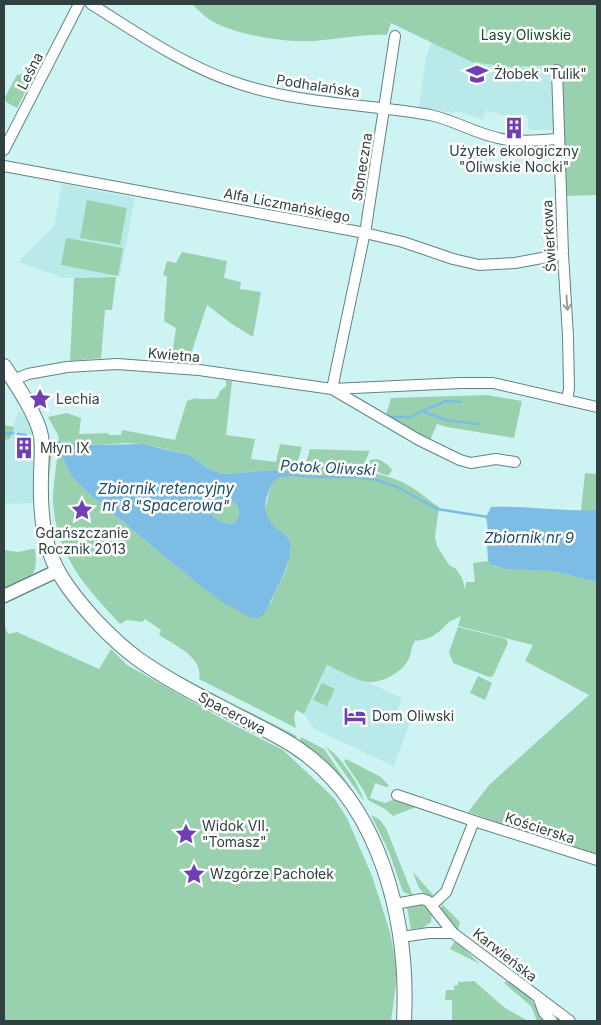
<svg xmlns="http://www.w3.org/2000/svg" width="601" height="1025" font-family="Inter,sans-serif">
<rect width="100%" height="100%" fill="#cef3f3"/>
<path fill="#bae9e9" d="M432 42 472 62 508 67 561 65 563 130H529L527 115 504 116 486 110 483 120 455 110 454 113 419 107 426 57Z
M62 184 135 198 120 276 63 278 18 262 54 226Z
M19 410 26 417 34 439 33 503 4 504V440L12 437 15 420Z
M328 664 402 698 396 714 411 719 394 766 314 729 304 714Z"/>
<path fill="#99d1ae" d="M192 4H597V195L566 196 561 65 508 67 472 62 391 23 387 35C362 34 339 39 314 41 288 43 235 35 212 21 205 17 198 10 192 4Z
M22 74 32 79 17 108 6 102 5 97 17 75Z
M87 200 127 208 120 245 80 238Z
M66 238 123 248 118 276 61 265Z
M182 252 227 261 224 278 241 282 240 289 261 292 253 337 232 324 207 305 188 363 171 361 176 328 164 321 167 276 163 275 167 261 176 263Z
M116 277 112 310H105L101 358 70 361 74 278Z
M226 380 232 381 226 435 255 439 251 459 276 462 280 444 302 447 297 464 305 466 310 449 370 451 360 472C380 472 405 481 420 493 427 498 432 503 439 507L435 537 437 546 449 565 456 569 462 578 465 589 466 582H475L473 563 488 561 491 565 497 567 553 571 597 582V855L468 812 490 784 589 695 525 661 533 645 458 626 461 616 449 622 440 631 433 636 426 639 415 641C410 648 412 655 407 662 399 674 382 683 367 682 358 681 336 669 327 665L304 714 296 710 294 717 296 728 199 679C204 657 174 645 159 635L161 630 145 619 142 622 127 620 120 624C85 586 57 557 53 502 53 486 56 468 58 452L60 453 72 477 88 493 193 580 270 604 286 570 291 550 268 521 265 511 269 492 274 480 280 477H288L289 471 274 470 223 474 207 468 189 455 162 448 143 444 124 443 99 445 59 441 58 435 48 417 67 413 81 418 79 434 109 433 108 435H121L122 430 175 440 187 401 195 398 197 399H214L218 397 220 391 226 386Z
M487 395 522 401 514 438 447 427 437 424 429 443 385 418 391 398Z
M4 425 14 427C12 435 13 439 4 440Z
M47 444 51 445 52 449C49 479 45 506 53 535H51L47 512Z
M375 459C381 459 389 465 392 470L389 475H385L369 468 368 464 370 460Z
M585 473 597 474V510L581 511Z
M224 499C239 500 244 514 233 524L220 522 212 515C212 506 215 501 224 499Z
M32 549H35C39 580 29 578 4 590V550L18 552Z
M4 624 8 634 17 632 99 669 111 649 127 665 228 722 283 750 334 798 347 818 372 876 390 932 396 963V984L391 1021H4Z
M458 627 506 639 508 643 493 676 489 677 453 663 449 652Z
M478 676 492 683 485 700 470 693Z
M322 683 335 689 327 706 313 700Z
M196 685 297 736 295 739 196 687Z
M301 737 324 749 361 803 330 765 300 744Z
M326 747C340 755 360 786 364 801Z
M346 759 381 777 389 786 386 787 375 783 370 798 385 803 395 799 416 805V807L393 816 385 809 368 800 364 791 344 761Z
M371 815 379 819 386 828 413 896 403 892 389 852Z
M413 872 434 896C420 897 417 883 413 872Z
M442 904 460 922 458 931 450 925 441 910Z
M418 905 426 906 432 912 431 922 423 928 411 929 407 908Z
M454 942 461 946 480 964 450 949Z
M458 981 460 982 474 981 505 1008 528 1021H452V1000H445L446 990H454V986L458 985Z
M506 981 526 992 546 1021H537L531 1006 504 983Z"/>
<path fill="#7cbce5" fill-rule="evenodd" d="M49 440 95 445 143 444 189 455 207 468 223 474 274 470 289 471 288 477H280L274 481C264 498 260 515 277 529 282 533 288 537 290 543 295 558 271 601 263 615L258 618H251L222 602 193 580 88 493 72 477 60 453 52 449 48 444ZM224 499C239 500 244 514 233 524L220 522 212 515C212 506 215 500 224 499Z
M491 507C527 505 562 512 597 510V582L553 571 508 569 491 565 488 561 487 543 489 537 486 517Z"/>
<g fill="none" stroke-linecap="round" stroke-linejoin="round">
<path stroke="#7cbce5" stroke-width="2.5" d="M422 411 446 401 461 402
M389 417H411L422 411 446 420 479 424
M4 434 13 433
M18 434 26 435
M286 474 311 477H356L377 480 399 488 437 509 488 517"/>
<g stroke="#618384" stroke-width="12">
<path id="minor" d="M91 4C139 34 186 67 240 84 301 104 367 104 430 115 454 120 474 133 498 138 517 143 538 140 558 139
M395 36 366 227 332 389 419 440 460 460 471 463 496 459 515 462
M557 70 563 254 568 336 569 389 567 399
M4 150 79 4
M4 166 365 233 403 242 453 259 479 265 515 263 563 254
M13 380 28 374 67 367 117 364 199 370 332 389 461 383H493L597 407
M397 795 474 821 597 860
M395 904 422 899 428 901 453 933 570 1021
M432 905 446 892 474 821
M401 937 429 933H453
M539 999 544 1013 552 1021"/>
</g>
<g stroke="#618384" stroke-width="15">
<path id="tertiary" d="M4 596 57 571"/>
</g>
<g stroke="#618384" stroke-width="16">
<path id="secondary" d="M4 366C16 384 37 415 41 436 43 449 41 464 41 477 40 515 43 552 66 584 84 610 112 640 138 659 169 681 204 698 238 716 258 726 279 736 297 748 382 805 409 924 404 1021"/>
</g>
<use href="#minor" stroke="#fff" stroke-width="10"/>
<use href="#tertiary" stroke="#fff" stroke-width="12"/>
<use href="#secondary" stroke="#fff" stroke-width="14"/>
</g>
<defs><path id="oneway-shaft" d="M-6 0H5M1.5-3L5.5 0L1.5 3" fill="none" stroke-width="1.6" stroke-linecap="round" stroke-linejoin="round" transform="scale(1.25)"/></defs>
<use stroke="#98a0a0" href="#oneway-shaft" transform="translate(567 303) rotate(86)"/>
<defs>
<g id="school-bare" transform="scale(1.725)"><path d="M0-5L7-2L0 1L-7-2ZM-4 1L0 2.5L4 1V4Q0 6-4 4Z" fill="#703eb5" stroke="#fff" stroke-width="2.5" paint-order="stroke"/></g>
<g id="building-bare" transform="scale(1.725)"><path d="M-4-6H4V6H1V3H-1V6H-4ZM-2.5-4.3h1.7v1.8h-1.7ZM.8-4.3h1.7v1.8H.8ZM-2.5-1h1.7V.8h-1.7ZM.8-1h1.7V.8H.8Z" fill="#703eb5" stroke="#fff" stroke-width="2.5" paint-order="stroke"/></g>
<g id="sight-bare" transform="scale(1.725)"><path d="M0-6L1.8-2.2L6-1.7L2.9 1.2L3.7 5.4L0 3.3L-3.7 5.4L-2.9 1.2L-6-1.7L-1.8-2.2Z" fill="#703eb5" stroke="#fff" stroke-width="2.5" paint-order="stroke"/></g>
<g id="hotel-bare" transform="scale(1.725)"><path d="M-6-4.5h1.5V1H6V5H4.5V3h-9V5H-6ZM-4 0a1.8 1.8 0 1 1 3.6 0ZM.5 0V-2.5h3Q6-2.5 6 0Z" fill="#703eb5" stroke="#fff" stroke-width="2.5" paint-order="stroke"/></g>
</defs>
<g fill-rule="evenodd">
<use href="#school-bare" x="477" y="74"/>
<use href="#building-bare" x="514" y="128"/>
<use href="#sight-bare" x="40" y="399"/>
<use href="#building-bare" x="24" y="448"/>
<use href="#sight-bare" x="82" y="510"/>
<use href="#hotel-bare" x="355" y="716"/>
<use href="#sight-bare" x="186" y="834"/>
<use href="#sight-bare" x="194" y="874"/>
</g>
<g text-anchor="middle" stroke-width="5" stroke-linejoin="round" paint-order="stroke">
<g font-size="14" fill="#184a2f" stroke="#fff">
<text x="526" y="40">Lasy Oliwskie</text>
</g>
<g font-size="14" fill="#314040" stroke="#fff">
<text transform="translate(30 71) rotate(-63)" y="5">Leśna</text>
<text transform="translate(318 86) rotate(9)" y="5">Podhalańska</text>
<text transform="translate(362 167) rotate(-81)" y="5">Słoneczna</text>
<text transform="translate(287 205) rotate(11)" y="5">Alfa Liczmańskiego</text>
<text transform="translate(549 236) rotate(-93)" y="5">Świerkowa</text>
<text transform="translate(174 355) rotate(5)" y="5">Kwietna</text>
<text transform="translate(232 713) rotate(28)" y="5">Spacerowa</text>
<text transform="translate(540 828) rotate(18)" y="5">Kościerska</text>
<text transform="translate(505 955) rotate(38)" y="5">Karwieńska</text>
</g>
<g font-size="14" fill="#314040" stroke="#fff" text-anchor="start">
<text x="494" y="79">Żłobek "Tulik"</text>
<text x="514" y="156" text-anchor="middle">Użytek ekologiczny<tspan x="514" dy="16">"Oliwskie Nocki"</tspan></text>
<text x="56" y="404">Lechia</text>
<text x="40" y="453">Młyn IX</text>
<text x="82" y="538" text-anchor="middle">Gdańszczanie<tspan x="82" dy="16">Rocznik 2013</tspan></text>
<text x="372" y="721">Dom Oliwski</text>
<text x="202" y="831">Widok VII.<tspan x="202" dy="16">"Tomasz"</tspan></text>
<text x="210" y="879">Wzgórze Pachołek</text>
</g>
<g font-size="15" font-style="italic" fill="#1b4d69" stroke="#fff">
<text transform="translate(328 468) rotate(3)" y="5">Potok Oliwski</text>
<text x="166" y="494">Zbiornik retencyjny<tspan x="166" dy="17">nr 8 "Spacerowa"</tspan></text>
<text x="529" y="543">Zbiornik nr 9</text>
</g>
</g>
<rect width="601" height="1025" fill="none" stroke="#314040" stroke-width="10"/>
</svg>
